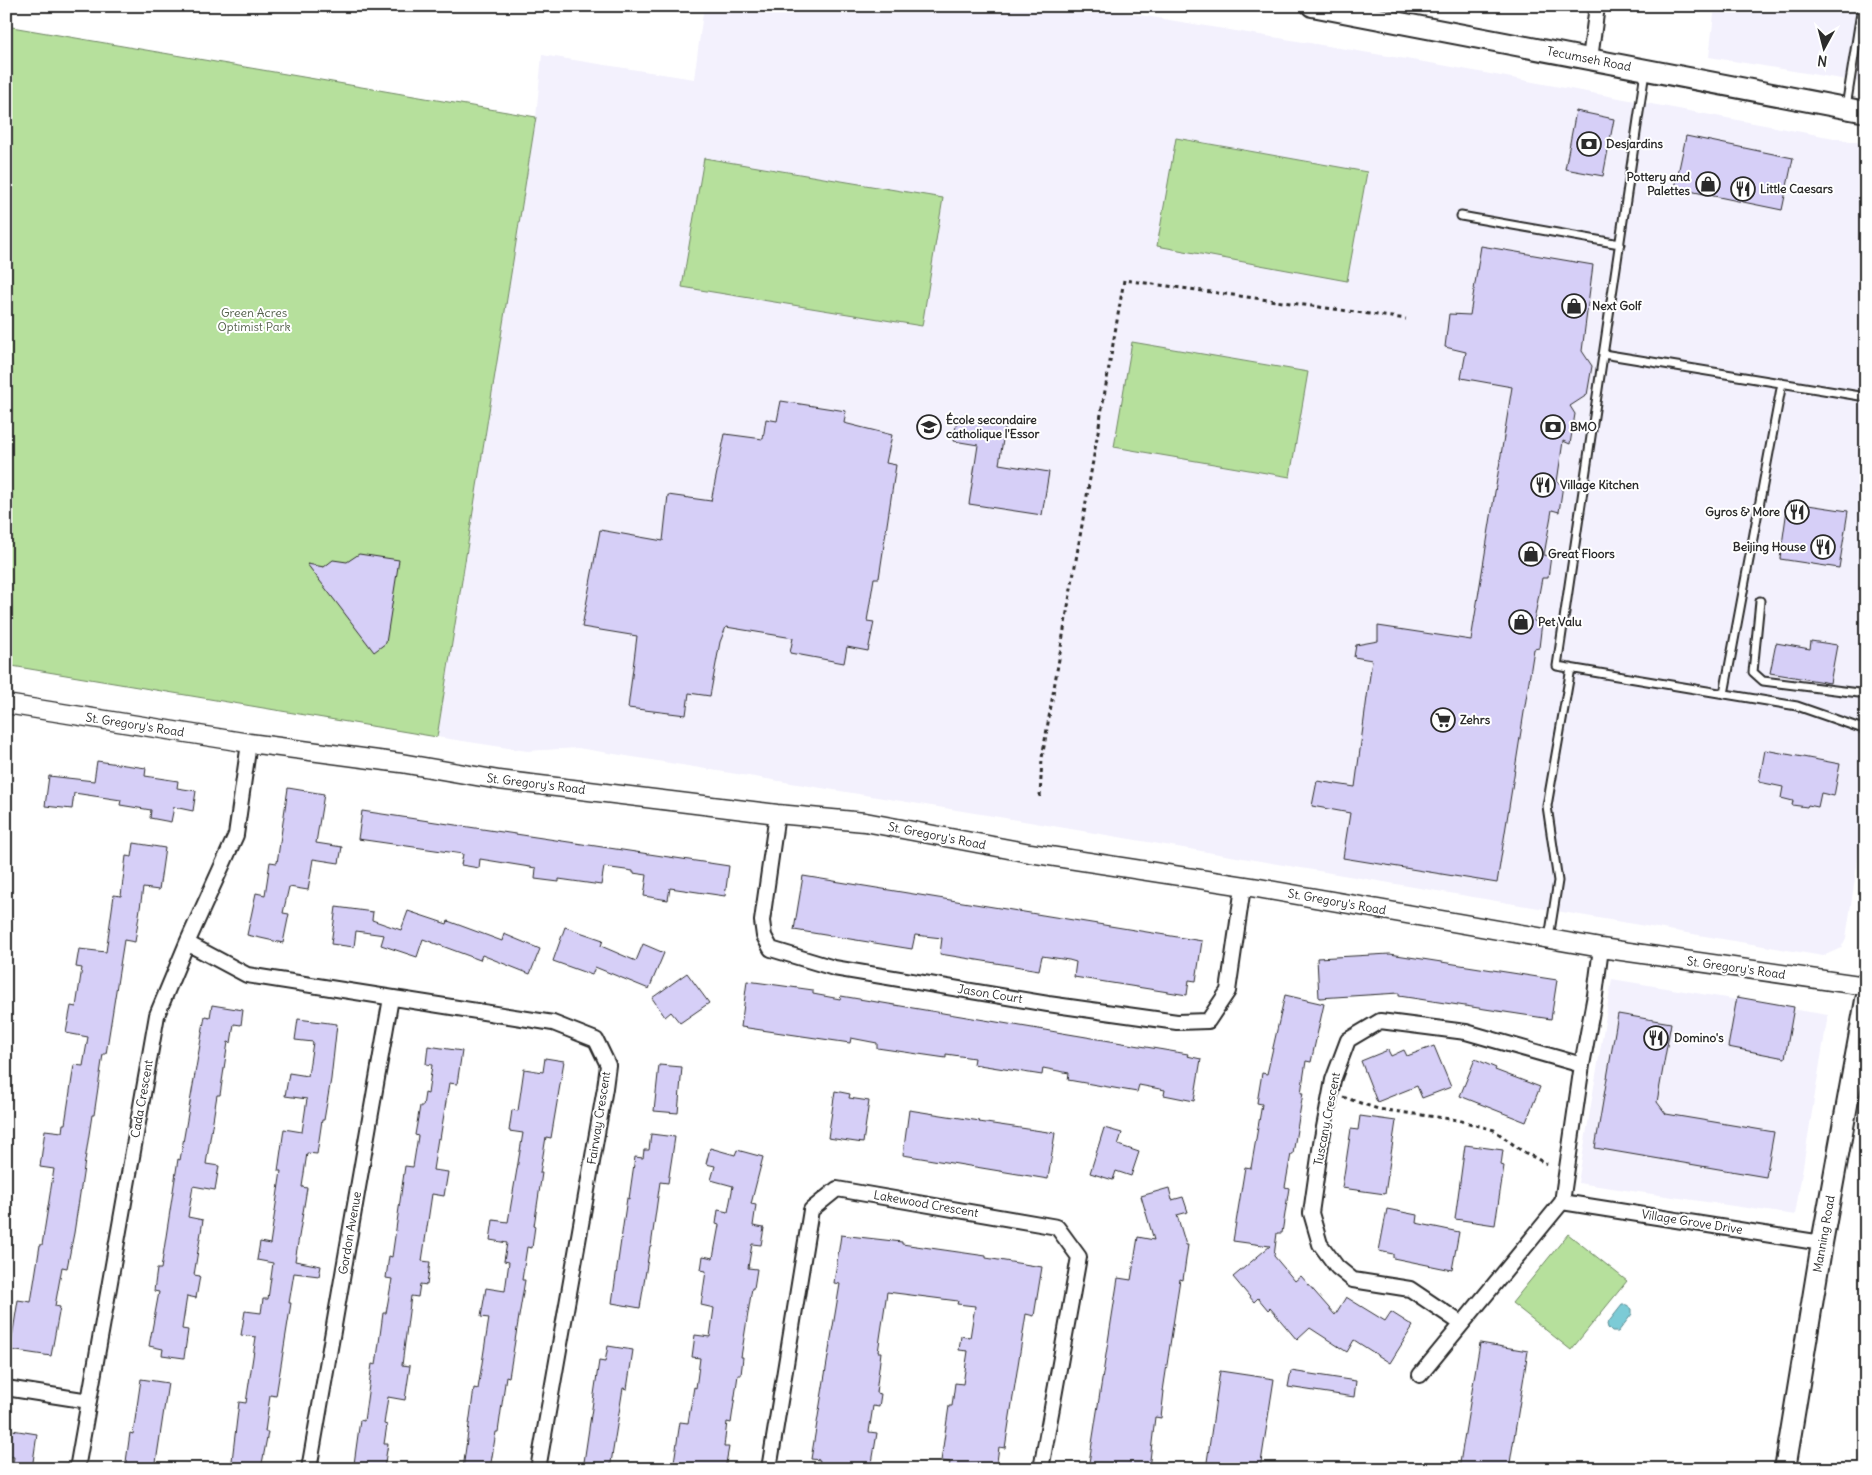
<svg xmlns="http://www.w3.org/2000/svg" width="1872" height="1475" font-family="Delius,sans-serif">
<rect width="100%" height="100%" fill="#fff"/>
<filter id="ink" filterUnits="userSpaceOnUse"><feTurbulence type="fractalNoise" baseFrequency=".02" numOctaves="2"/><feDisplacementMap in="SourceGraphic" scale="10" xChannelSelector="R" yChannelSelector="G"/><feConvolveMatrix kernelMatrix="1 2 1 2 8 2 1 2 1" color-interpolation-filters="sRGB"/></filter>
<g filter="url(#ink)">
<path fill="#f3f1fd" d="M704 6H1085L1436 64 1866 144V806L1846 938 1841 948 1823 956 999 817 578 748 527 751 437 737 536 117 542 55 694 79Z
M1715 6H1866V83L1709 57Z
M1612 979 1828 1015 1795 1215 1578 1183Z"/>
<path fill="#b6e09c" stroke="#708664" d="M6 26 536 117 437 737 6 665Z
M1176 138 1367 172 1347 281 1157 246Z
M704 158 943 198 922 326 682 287Z
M1132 342 1308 372 1290 477 1114 447Z
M1568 1234 1627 1281 1571 1350 1512 1303Z"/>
<path fill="#7bcbd6" stroke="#5b8b92" d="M1622 1305H1627L1632 1309V1314L1618 1332H1612L1608 1328 1607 1324Z"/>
<path fill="#d6cff7" stroke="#2b2b2b" d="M1576 111 1614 119 1603 176 1565 169Z
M1686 136 1793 158 1782 210 1675 188Z
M1481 246 1593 265 1582 351 1592 366 1587 395 1570 406 1575 414 1570 444 1563 441 1557 482 1563 485 1559 512 1552 510 1544 555 1551 556 1548 578H1542L1534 621 1542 622 1539 648 1534 649 1497 883 1343 858 1350 813 1312 806 1317 781 1355 787 1372 660 1354 657 1356 645 1378 641V626L1471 640 1512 387 1461 378 1466 352 1445 347 1449 314 1470 315Z
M781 401 846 411 844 423 892 435 886 463 896 465 879 578H874L867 621 874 622 868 651 847 647 844 663 790 653 793 638 726 627 720 642 710 696 689 693 686 715 628 708 637 636 582 627 600 530 663 541 668 495 711 501 725 434 763 439 766 419 777 421Z
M957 417 1006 422 999 464 1049 472 1042 515 969 504 978 445 954 441Z
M1788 502 1848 511 1839 568 1780 559Z
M359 554 399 560 386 643 374 652 307 564 324 567 333 560 347 562Z
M1811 641 1837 645 1830 683 1770 673 1776 643 1810 649Z
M1765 750 1840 764 1834 796 1821 793 1818 807 1808 805 1807 807 1792 805 1793 801 1781 798 1783 787 1759 782Z
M97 761 146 768 145 776 178 781 177 788 196 791 193 811 174 807 171 822 150 818 151 810 120 805 121 800 74 793 72 809 45 806 49 776 94 781Z
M288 788 324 794 316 843 342 847 339 863 313 859 308 890 289 887 283 913 289 914 283 943 247 935 256 893 265 895 270 862 277 863Z
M362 811 729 866 725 896 670 888 668 900 644 896 647 875 633 873V871L604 867 601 885 559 879V882L535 879 536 868 480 859 479 868 461 865 463 854 358 839Z
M134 843 165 848 159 890 143 888 135 942 124 940 106 1054H103L94 1115H92L74 1233 67 1268 62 1267 55 1306 60 1307 51 1356 10 1350 18 1300 31 1302 40 1245H42L54 1169 40 1167 45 1130 62 1132 63 1124H65L74 1065 83 1066 88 1037 66 1033 71 1006 76 1007 82 968 76 967 79 949 106 952 114 895 121 896 126 856 132 857Z
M803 876 1202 941 1196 981 1189 980 1187 995 1074 977 1076 962 1069 960 1042 956 1039 970 940 954 942 938 915 935 912 949 794 930Z
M336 907 373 912 372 920 401 930 408 911 447 924 448 921 502 941 504 934 540 949 530 974 482 955 480 960 423 939 417 957 381 945 384 935 356 931 354 947 331 944Z
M565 927 603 940 601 946 636 961 643 944 664 953 649 989 595 967 592 975 553 961Z
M1390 954 1557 980 1551 1019 1399 996V993L1319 998 1317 958Z
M687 973 709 1003 680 1023 671 1012 665 1017 652 998Z
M747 981 813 990V994L840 999 841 996 1188 1054 1187 1056 1201 1059 1194 1101 1164 1095 1165 1090 1139 1085 1137 1092 1068 1080 1069 1073 1043 1068 1042 1075 973 1064 974 1058 946 1054V1058L877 1048V1043L851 1038 850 1043 741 1027Z
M1285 995 1324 1004 1311 1062 1306 1061 1301 1093H1303L1293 1154H1291L1285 1187 1289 1188 1282 1233H1277L1274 1256 1295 1281 1301 1276 1335 1315 1346 1297 1385 1321 1391 1312 1413 1326 1390 1363 1354 1340 1347 1352 1310 1328 1297 1340 1270 1308 1268 1310 1258 1298 1254 1302 1233 1277 1270 1246 1233 1241 1245 1167 1251 1168 1262 1104 1257 1103 1262 1073 1267 1074Z
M1737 997 1794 1007 1785 1058 1728 1047Z
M212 1005 243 1010 241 1025 234 1024 231 1043 228 1042 220 1095H217L206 1164 219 1166 215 1190 193 1186 188 1217 203 1220 194 1275 200 1276 196 1298 187 1296 182 1329 188 1330 184 1358 162 1355 163 1349 149 1346 159 1292 154 1291 157 1269H161L178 1159 180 1160 205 1016 210 1017Z
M1618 1014 1671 1023 1657 1102 1666 1114 1774 1132 1766 1177 1595 1148Z
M298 1019 337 1024 331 1079 324 1120H322L317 1154 307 1153 302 1187 307 1188 295 1261 321 1266 319 1276 294 1273 289 1303H291L276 1396 270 1395 265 1432H268L261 1469H231L239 1402 246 1403 256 1337 241 1335 245 1311 261 1313 263 1299H268L273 1263 257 1260 260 1242 270 1244 281 1171H278L284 1129 302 1132 307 1099 285 1096 289 1073 308 1076 313 1042 295 1040Z
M428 1046 462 1051 457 1084 449 1083 440 1139 438 1138 433 1170 448 1172 444 1196 432 1194 422 1261 430 1262 427 1285 420 1284 418 1297 411 1296 402 1365 410 1366 405 1400 388 1397 384 1424 387 1425 384 1444H388L384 1468 354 1464 360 1420 364 1421 372 1364 376 1365 383 1313H386L392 1279 386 1278 389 1256 392 1257 405 1166 413 1167 418 1136 415 1135 420 1106H423L425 1093 428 1094 432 1065 426 1064Z
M1434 1046 1451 1087 1422 1098 1417 1086 1377 1102 1361 1061 1388 1050 1391 1056 1404 1050 1407 1056Z
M545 1058 564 1061 551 1138 546 1137 540 1173H542L534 1226H535L532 1248 527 1247 522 1280H525L509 1377 506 1376 498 1432H496L490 1469H463L474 1388 478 1389 489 1318 481 1317 486 1288 505 1291 509 1262 504 1261 507 1243 490 1240 493 1220 508 1222 517 1169 523 1133 509 1131 512 1110 518 1111 524 1069 543 1072Z
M1475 1059 1496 1068 1495 1070 1540 1087 1526 1122 1460 1096Z
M659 1065 682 1067 678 1113 654 1111Z
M835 1091 850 1094 849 1098 869 1101 863 1143 828 1138Z
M909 1110 980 1121 979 1122 1055 1133 1048 1179 903 1155Z
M1360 1116 1396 1121 1385 1194 1342 1188 1351 1129 1358 1130Z
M1104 1128 1122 1133 1118 1145 1139 1152 1131 1176 1116 1171 1113 1180 1090 1173Z
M651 1134 675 1137 668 1183 660 1182 651 1246H650L640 1308 612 1303 627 1198 629 1199 635 1157 643 1158 644 1150H649Z
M1465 1145 1503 1150 1501 1165 1504 1166 1495 1225 1455 1219Z
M710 1148 735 1155 737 1150 763 1157 751 1204 756 1205 753 1226 764 1228 761 1245 752 1244 748 1268 757 1269 754 1288H752L741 1357H743L741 1375H738L731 1423 727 1422 724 1447H729L725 1469H673L680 1422 688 1423 694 1387 696 1388 700 1358 692 1357 695 1335 710 1337 714 1308 701 1305 706 1271 701 1270 703 1256 713 1258 719 1225 716 1224 718 1210 728 1212 733 1186 711 1180 715 1166 706 1164Z
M1169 1188 1172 1200 1183 1197 1188 1212 1177 1215 1186 1245H1188L1183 1280 1180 1279 1163 1391H1164L1161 1418 1155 1417 1149 1469H1088L1118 1278 1131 1280 1138 1237 1154 1240 1141 1196Z
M1387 1209 1417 1215 1416 1223 1459 1232 1452 1270 1393 1258V1254L1379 1251Z
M841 1235 902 1242V1244L986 1256V1258L1042 1267 1034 1316 1026 1314 1005 1448 999 1447 996 1469H949L950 1462 941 1461 949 1406H952L955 1383 963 1384 968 1351 959 1350 961 1336 970 1338 975 1306 957 1304 958 1301 887 1292 878 1352H881L876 1393 881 1394 879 1407 873 1406 869 1432 877 1433 871 1469H818L820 1460 811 1459 840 1284 834 1283Z
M1480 1343 1528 1351 1509 1469H1459Z
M608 1346 633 1350 627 1389 623 1388 610 1469H583L599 1361 605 1362Z
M1220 1371 1274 1379 1260 1469H1206Z
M1291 1371 1356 1381 1354 1397 1288 1387Z
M141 1379 168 1383 155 1469H125L130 1433 133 1434Z
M6 1429 37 1434 32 1469H12L14 1457 6 1456Z"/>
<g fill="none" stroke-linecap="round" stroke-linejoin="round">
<g stroke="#2b2b2b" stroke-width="11">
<path id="service" d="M1645 72 1557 666 1797 706 1866 730
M1846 107 1862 6
M1461 216 1620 244
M1603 354 1866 397
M1760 601 1753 672 1763 681 1859 693
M1724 694 1782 383
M1549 938 1558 881 1547 806 1571 668"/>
</g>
<g stroke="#2b2b2b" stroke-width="18">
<path id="minor" d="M1590 59 1597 6
M777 814 762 921 764 936 771 949 834 968 1048 1004 1177 1022 1208 1021 1228 991 1243 887
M187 943 247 975 553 1023 596 1040 608 1065 605 1088 538 1469
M1562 1202 1822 1243
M1462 1324 1410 1289 1353 1280 1337 1267 1320 1244 1311 1213 1321 1143 1333 1080 1348 1040 1380 1021 1466 1032 1582 1065
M1420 1375 1562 1202 1582 1065 1595 995 1601 948
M6 1388 89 1401
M77 1469 157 1015 187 943 236 835 249 743
M309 1469 391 998
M769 1469 811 1210 837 1189 1057 1227 1079 1257 1041 1469"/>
</g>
<g stroke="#2b2b2b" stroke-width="21">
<path id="tertiary" d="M6 704 249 743 401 763 499 780 777 814 865 822 1030 853 1258 888 1601 948 1866 986"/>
</g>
<g stroke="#2b2b2b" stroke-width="24">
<path id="secondary" d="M1312 6 1866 112
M1785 1469 1822 1243 1866 1000"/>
</g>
<path stroke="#2b2b2b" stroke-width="3" stroke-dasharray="4 4" stroke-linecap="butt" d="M1040 797 1042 758 1124 280 1406 319
M1343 1097 1378 1109 1458 1120 1494 1130 1522 1151 1547 1164"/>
<use href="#service" stroke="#fff" stroke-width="7"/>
<use href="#minor" stroke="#fff" stroke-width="14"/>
<use href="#tertiary" stroke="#fff" stroke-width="18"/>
<use href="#secondary" stroke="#fff" stroke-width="20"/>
</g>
</g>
<defs>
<g id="bank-ring" transform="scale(1.25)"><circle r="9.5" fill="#fff" stroke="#2b2b2b" stroke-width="1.5"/><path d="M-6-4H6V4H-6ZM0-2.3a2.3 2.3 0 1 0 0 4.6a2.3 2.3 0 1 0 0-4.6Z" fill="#2b2b2b"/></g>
<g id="shop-ring" transform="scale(1.25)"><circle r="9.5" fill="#fff" stroke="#2b2b2b" stroke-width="1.5"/><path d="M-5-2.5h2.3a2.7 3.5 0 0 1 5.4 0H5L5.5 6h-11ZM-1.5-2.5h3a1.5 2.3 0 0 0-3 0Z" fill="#2b2b2b"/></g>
<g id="restaurant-ring" transform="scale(1.25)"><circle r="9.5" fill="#fff" stroke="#2b2b2b" stroke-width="1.5"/><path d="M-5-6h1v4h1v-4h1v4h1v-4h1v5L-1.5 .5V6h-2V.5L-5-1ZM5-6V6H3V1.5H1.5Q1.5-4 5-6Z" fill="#2b2b2b"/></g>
<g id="school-ring" transform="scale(1.25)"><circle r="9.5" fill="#fff" stroke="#2b2b2b" stroke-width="1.5"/><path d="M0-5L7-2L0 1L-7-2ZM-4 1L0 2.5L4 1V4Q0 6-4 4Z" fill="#2b2b2b"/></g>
<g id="supermarket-ring" transform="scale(1.25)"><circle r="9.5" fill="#fff" stroke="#2b2b2b" stroke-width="1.5"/><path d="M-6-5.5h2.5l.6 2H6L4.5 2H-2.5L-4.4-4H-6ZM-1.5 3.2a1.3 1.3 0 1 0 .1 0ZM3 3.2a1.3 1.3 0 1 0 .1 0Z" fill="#2b2b2b"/></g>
</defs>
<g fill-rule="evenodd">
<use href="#bank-ring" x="1589" y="144"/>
<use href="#shop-ring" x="1708" y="184"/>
<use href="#restaurant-ring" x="1743" y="189"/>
<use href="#shop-ring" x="1574" y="306"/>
<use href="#school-ring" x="929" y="427"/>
<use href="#bank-ring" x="1553" y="427"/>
<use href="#restaurant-ring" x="1543" y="485"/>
<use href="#restaurant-ring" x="1797" y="512"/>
<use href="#restaurant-ring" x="1823" y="547"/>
<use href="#shop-ring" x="1531" y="554"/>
<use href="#shop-ring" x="1521" y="622"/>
<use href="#supermarket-ring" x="1443" y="720"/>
<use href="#restaurant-ring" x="1656" y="1038"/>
</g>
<g text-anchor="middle" stroke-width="4" stroke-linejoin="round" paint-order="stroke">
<g font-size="12" fill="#2b2b2b" stroke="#fff">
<text transform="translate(1589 59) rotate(11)" y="4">Tecumseh Road</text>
<text transform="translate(135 725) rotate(9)" y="4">St. Gregory's Road</text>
<text transform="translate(536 784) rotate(7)" y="4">St. Gregory's Road</text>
<text transform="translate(937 836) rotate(11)" y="4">St. Gregory's Road</text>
<text transform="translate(1337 902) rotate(10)" y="4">St. Gregory's Road</text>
<text transform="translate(1736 968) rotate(8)" y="4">St. Gregory's Road</text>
<text transform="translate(990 994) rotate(9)" y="4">Jason Court</text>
<text transform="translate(142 1099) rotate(-80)" y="4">Cada Crescent</text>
<text transform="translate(599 1118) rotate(-81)" y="4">Fairway Crescent</text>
<text transform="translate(1327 1119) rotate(-79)" y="4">Tuscany Crescent</text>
<text transform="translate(926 1204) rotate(10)" y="4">Lakewood Crescent</text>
<text transform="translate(1692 1222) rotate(9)" y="4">Village Grove Drive</text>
<text transform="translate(350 1233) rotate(-80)" y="4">Gordon Avenue</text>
<text transform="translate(1824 1234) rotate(-80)" y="4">Manning Road</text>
</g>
<g font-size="12" font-weight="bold" fill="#2b2b2b" stroke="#fff" text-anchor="start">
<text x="1606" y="148">Desjardins</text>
<text x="1690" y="181" text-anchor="end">Pottery and<tspan x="1690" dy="14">Palettes</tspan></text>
<text x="1760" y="193">Little Caesars</text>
<text x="1592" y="310">Next Golf</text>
<text x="946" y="424">École secondaire<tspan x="946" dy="14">catholique l'Essor</tspan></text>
<text x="1570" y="431">BMO</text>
<text x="1560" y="489">Village Kitchen</text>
<text x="1780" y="516" text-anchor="end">Gyros &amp; More</text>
<text x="1806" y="551" text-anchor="end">Beijing House</text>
<text x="1548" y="558">Great Floors</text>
<text x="1538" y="626">Pet Valu</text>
<text x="1460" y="724">Zehrs</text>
<text x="1674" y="1042">Domino's</text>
</g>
<g font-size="12" fill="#55614d" stroke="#fff">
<text x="254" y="317">Green Acres<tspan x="254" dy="14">Optimist Park</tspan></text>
</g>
</g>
<rect width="1872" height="1475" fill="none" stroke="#fff" stroke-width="25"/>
<rect x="12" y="12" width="1847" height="1450" fill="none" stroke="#2b2b2b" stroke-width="2" filter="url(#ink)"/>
<g transform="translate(1824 48) rotate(187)" stroke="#ffffff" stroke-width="4" paint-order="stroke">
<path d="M0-4L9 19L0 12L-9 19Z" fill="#2b2b2b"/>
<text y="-8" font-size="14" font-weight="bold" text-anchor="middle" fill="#2b2b2b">N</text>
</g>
</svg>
